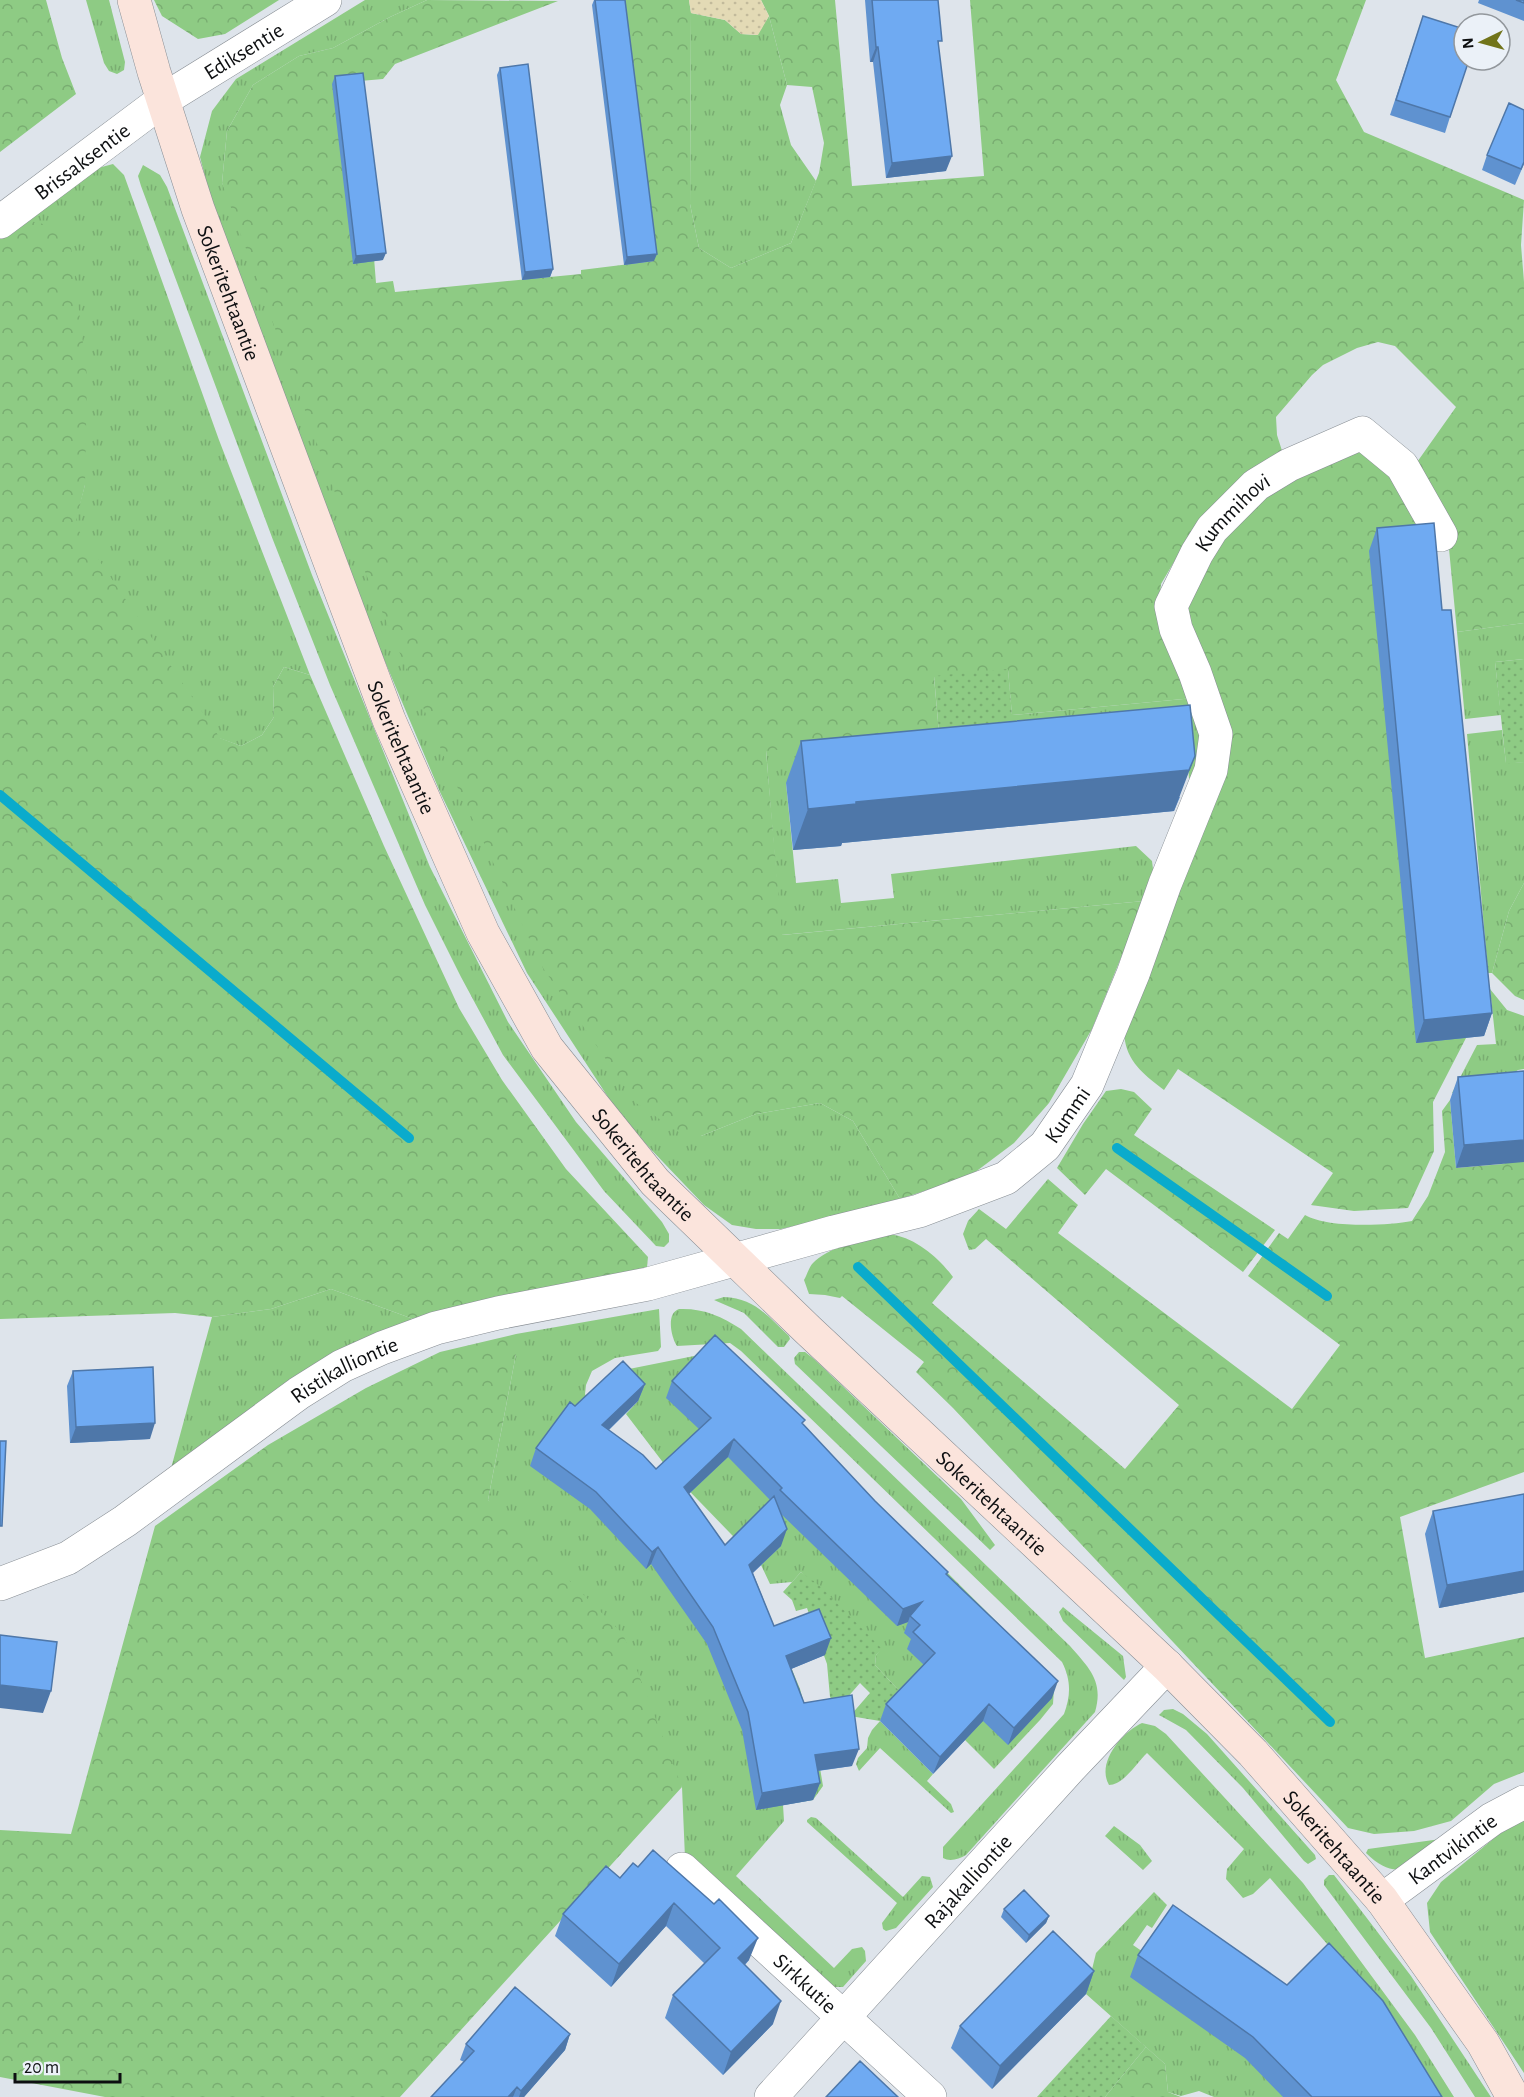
<svg xmlns="http://www.w3.org/2000/svg" width="1524" height="2097" font-family="'Alegreya Sans',sans-serif">
<defs>
<pattern id="grass-tufts" width="24" height="20" patternUnits="userSpaceOnUse" patternTransform="scale(1.5)"><rect width="24" height="20" fill="#8ecb84"/><path d="M3 7l-1-3M5 7V3M7 7l1-3M15 17l-1-3M17 17v-4M19 17l1-3" fill="none" stroke="#79ad71"/></pattern>
<pattern id="forest-crowns" width="20" height="18" patternUnits="userSpaceOnUse" patternTransform="scale(1.5)"><rect width="20" height="18" fill="#8ecb84"/><path d="M2 6a3 3 0 1 1 6 0M12 15a3 3 0 1 1 6 0" fill="none" stroke="#79ad71"/></pattern>
<pattern id="sand-dots" width="8" height="8" patternUnits="userSpaceOnUse" patternTransform="scale(1.5)"><rect width="8" height="8" fill="#e3dab5"/><path d="M2 2h.1M6 6h.1" fill="none" stroke="#c2ba9b" stroke-width="1.8" stroke-linecap="round"/></pattern>
<pattern id="park-dots" width="8" height="8" patternUnits="userSpaceOnUse" patternTransform="scale(1.5)"><rect width="8" height="8" fill="#8ecb84"/><path d="M2 2h.1M6 6h.1" fill="none" stroke="#79ad71" stroke-width="1.8" stroke-linecap="round"/></pattern>
</defs>
<rect width="100%" height="100%" fill="#dee4eb"/>
<path fill="url(#grass-tufts)" d="M86 0H109L125 62 124 70 117 74 109 71 104 63Z
M365 0H427L390 17 333 48 299 56 253 85 227 131 222 183 701 1136 756 1114 820 1103 853 1121 900 1199 829 1218 781 1229H756L732 1225 704 1205 623 1120 527 973 440 792 343 562 208 188 200 157 212 111 236 79Z
M691 13 725 20 741 34 757 35 769 16 787 85 780 105 791 145 816 181 791 243 731 268 699 248 690 204Z
M113 164 124 175 219 440 310 675 284 667 273 687 274 717 262 735 241 746 219 738 74 525 85 485 27 220 98 168Z
M143 165 160 175 167 187 312 575 430 867 508 1022 576 1122 662 1222 669 1234V1242L664 1247 656 1246 604 1191 503 1055 461 977 425 905 330 685 273 540 141 186 138 176Z
M1524 623V659L1495 662 1501 715 1465 719 1457 632Z
M1194 698 1203 742 1201 763 1189 779 1188 764 786 783 796 883 838 879 841 903 894 898 891 874 1136 846 1152 861 1154 877 1144 901 781 935 766 750 1012 726V715Z
M1502 730 1506 763 1524 762V883L1509 911 1492 973H1488L1467 734Z
M1490 989 1507 1010 1524 1016V1069L1518 1070 1489 1088 1452 1093 1477 1045 1496 1044Z
M331 1289 416 1320 170 1472 212 1317 271 1309Z
M724 1297C755 1298 768 1317 789 1336L790 1339 784 1347H778L744 1313 714 1300Z
M659 1309 661 1347 658 1351 615 1358 592 1371 586 1385 585 1394 594 1415 772 1621 800 1689 817 1750 823 1786 813 1800 783 1805 784 1821 736 1876 834 1968 852 1949 862 1947 865 1951 866 1961 843 1987H830L685 1858 682 1787 488 1500 516 1354V1334Z
M679 1309C703 1308 721 1316 741 1329L1070 1646C1089 1668 1104 1681 1095 1712L966 1855C959 1859 950 1862 943 1858V1847L1064 1714C1071 1695 1071 1680 1062 1662L741 1351 730 1343 677 1346C671 1337 666 1313 679 1309Z
M799 1352H805L814 1359 961 1499 995 1545 990 1550 795 1364 794 1358Z
M709 1353 734 1360 1031 1656 1054 1688 1053 1704 1040 1720 994 1769 965 1740 904 1696 875 1665 876 1655 881 1649 801 1572 792 1582 770 1584 761 1565 668 1469 626 1414 638 1401 624 1370Z
M1063 1607 1123 1656 1126 1677 1124 1680 1063 1621 1059 1612Z
M1173 1709 1183 1714 1207 1734 1315 1855 1316 1859 1308 1864 1304 1861 1243 1788 1186 1730 1159 1715 1164 1710Z
M880 1721 933 1774 927 1781 951 1804 954 1812 951 1813 880 1748 859 1771 856 1764 858 1758 867 1748 868 1738 872 1730Z
M1142 1723 1155 1726 1166 1734 1303 1883 1415 2035 1454 2097H1415L1334 1952 1270 1878 1253 1894 1243 1898 1226 1879 1227 1869 1244 1849 1147 1753C1137 1762 1124 1785 1109 1785 1096 1763 1122 1732 1142 1723Z
M811 1817 816 1818 903 1897 922 1876 930 1877 933 1887 896 1928 886 1931 883 1929 882 1923 897 1903 807 1822V1820Z
M1524 1819V2073L1430 1932 1427 1903 1441 1882 1498 1835Z
M1114 1826 1140 1845 1152 1861 1143 1870 1105 1836Z
M1448 1838C1418 1861 1400 1887 1366 1853L1368 1849Z
M1329 1875H1334L1411 1976 1491 2097H1475L1431 2028 1324 1885V1880Z
M1154 1892 1167 1905 1152 1928 1147 1925 1133 1945 1146 1954 1272 2001 1283 2097H1214L1199 2091 1181 2096 1168 2092 1165 2064 1086 1994 1096 1953Z"/>
<path fill="url(#forest-crowns)" d="M0 0H46L62 58 76 94 0 152Z
M154 0H279L225 34 198 39 162 16Z
M427 0 558 1 395 64 383 79 360 81 376 283 393 281 395 292 581 274V270L654 261 621 0H689L691 13 690 204 699 248 731 268 791 243 819 173 824 143 812 87 787 85 769 16 761 0H835L852 186 984 176 970 0H1366L1336 80 1364 132 1524 200 1521 245 1524 282V623L1457 632 1447 528 1415 465 1456 407 1395 346 1378 342 1357 348 1323 365 1312 375 1276 417 1277 435 1284 457 1198 521 1161 584 1158 614 1194 698 1012 715 1008 670 934 677 939 733 766 751 782 935 1144 901 1092 1029 1049 1103 1014 1143 970 1176 900 1199 853 1121 820 1103 756 1114 701 1136 680 1133 636 1103 543 968 455 782 357 553 222 183 227 131 253 85 299 56 333 48 390 17Z
M26 220 69 230 87 376 85 485 75 525 220 738 241 746 262 735 274 717 273 687 284 667 310 675 384 846 459 1008 502 1080 566 1169 648 1257 647 1267 416 1320 331 1289 271 1309 212 1317 175 1313 0 1319V239Z
M1351 444 1427 509 1466 1038 1433 1102 1434 1151 1408 1208 1354 1211 1311 1205 1333 1173 1178 1069 1164 1090C1147 1077 1129 1064 1125 1041 1123 1031 1126 1018 1127 1007L1211 807 1183 593 1245 511Z
M1524 883V1000L1515 996 1492 973 1509 911Z
M1121 1089 1134 1092 1152 1109 1134 1135 1275 1230 1243 1272 1106 1169 1085 1195 1057 1168 1083 1124 1106 1091Z
M1450 1100 1456 1168 1503 1164 1524 1155V1472L1400 1517 1425 1658 1524 1637V1772L1494 1784 1451 1821 1414 1831 1374 1834 1348 1828 953 1408 916 1372 924 1362 842 1296 840 1298 825 1295 809 1294 804 1280C807 1275 809 1267 813 1263 825 1249 876 1231 894 1235 917 1239 940 1259 953 1277L932 1303 1125 1469 1179 1405 986 1239 975 1249 969 1250 963 1234 968 1221 979 1209 1006 1229 1048 1179 1078 1205 1058 1233 1292 1409 1340 1345 1248 1276 1279 1233 1288 1239 1305 1215C1327 1228 1386 1226 1412 1221L1428 1196 1445 1152 1442 1111Z
M516 1334V1354L488 1500 623 1634 682 1787 400 2097H105L0 2077V1830L71 1834 155 1526 268 1445 366 1388 440 1352Z
M1146 2047 1165 2064 1168 2092 1181 2097H1105Z"/>
<path fill="url(#sand-dots)" d="M689 0H761L769 16 758 35 741 34 725 20 691 13Z"/>
<path fill="url(#park-dots)" d="M1524 659V762L1506 764 1495 662Z
M1008 669 1013 726 939 733 934 676Z
M801 1572 821 1587 882 1649 876 1655 875 1665 904 1696 880 1721 850 1716 870 1693 860 1683 839 1707 830 1697 827 1664 807 1608 796 1611 792 1600 783 1592Z
M1111 2016 1146 2047 1105 2097H1037Z"/>
<g fill="none" stroke-linecap="round" stroke-linejoin="round">
<path stroke="#0aabcc" stroke-width="10" d="M0 795 409 1138
M1117 1148 1327 1296
M858 1267 1330 1722"/>
<g stroke="#888e94" stroke-width="34">
<g id="street">
<path id="s1" d="M0 222 163 100 325 0"/>
<path id="s2" d="M0 1584 68 1558 125 1521 299 1393 342 1366 382 1348 436 1328 498 1313 648 1284 834 1232 919 1211 1006 1178 1045 1146 1087 1085 1133 974 1165 884 1211 770 1216 734 1195 673 1176 629 1171 606 1197 553 1212 529 1256 485 1289 465 1362 433 1402 466 1441 535"/>
<path id="s3" d="M682 1869 930 2097"/>
<path id="s4" d="M1382 1900 1492 1819 1524 1802"/>
<path id="s5" d="M771 2097 1070 1768 1167 1666"/>
</g>
</g>
<g stroke="#888e94" stroke-width="34">
<g id="secondary">
<path id="s6" d="M134 0 154 72 198 209 389 720 483 933 547 1048 655 1182 808 1330 1167 1666 1253 1753 1382 1900 1483 2043 1513 2097"/>
</g>
</g>
<use href="#street" stroke="#fff" stroke-width="33"/>
<use href="#secondary" stroke="#fbe4dc" stroke-width="33"/>
</g>
<path fill="#5f92d0" fill-rule="evenodd" d="M594 0H625L654 261 624 265 592 5Z
M865 0H938L939 48 946 171 886 178 873 62H870Z
M1479 0H1524V21L1478 3Z
M1423 16 1450 117 1445 133 1390 115Z
M500 68 553 269 550 277 522 280 497 75Z
M335 76 383 260 353 264 332 84Z
M1524 110V164L1515 185 1482 170 1487 155Z
M1377 528 1442 610 1492 1013 1484 1036 1416 1043 1369 551Z
M801 741 1180 797 1174 811 842 843 841 846 793 850 786 783Z
M1524 1071 1456 1168 1450 1100 1458 1077Z
M73 1371 150 1439 70 1443 67 1386Z
M672 1381 803 1425 875 1501 948 1572 947 1575 1052 1698 1008 1745 983 1721 933 1774 880 1721 886 1704 924 1665 907 1649 911 1639 904 1633 908 1622 897 1626 780 1513 781 1546 753 1573 774 1626 825 1655 791 1669 804 1703 852 1766 818 1771 820 1783 813 1800 756 1810 742 1730 707 1644 651 1564 646 1569 590 1509 530 1466 536 1448 575 1406 645 1384 638 1401 609 1430 656 1469 699 1429 666 1398ZM728 1457 770 1500 725 1545 689 1494Z
M1524 1494V1592L1439 1608 1425 1534 1433 1511Z
M633 1863 749 1960 745 1965 773 2024 723 2075 665 2018 673 1995 705 1964 666 1926 611 1987 555 1936 563 1914 620 1878Z
M1004 1909 1049 1916 1046 1923 1026 1943 1001 1917Z
M1138 1955 1442 2097H1283L1245 2058 1130 1977Z
M1094 1971 1086 1994 992 2089 951 2048 960 2026Z
M570 2034 565 2050 524 2097H431L464 2062 460 2060 466 2044Z"/>
<path fill="#4e77a9" d="M876 47H878L873 62H870Z
M952 156 946 171 886 178 892 163Z
M386 253 383 260 353 264 356 256Z
M657 254 654 261 624 265 627 257Z
M553 269 550 277 522 280 525 272Z
M1195 756 1174 811 842 843 841 846 793 850 808 809Z
M1492 1013 1484 1036 1416 1043 1424 1020Z
M1524 1140V1162L1456 1168 1464 1145Z
M645 1384 638 1401 596 1442 602 1425Z
M155 1423 150 1439 70 1443 76 1427Z
M734 1439 728 1457 678 1504 684 1487Z
M787 1529 781 1546 743 1582 749 1565Z
M658 1547 651 1564 646 1569 652 1552Z
M1524 1571V1592L1439 1608 1447 1585Z
M922 1602 910 1616 908 1622 897 1626 903 1609Z
M831 1638 825 1655 779 1674 786 1656Z
M1058 1681 1052 1698 1008 1745 1014 1728Z
M0 1685 51 1691 43 1713 0 1708Z
M989 1704 983 1721 933 1774 940 1757Z
M859 1749 852 1766 808 1772 815 1755Z
M820 1783 813 1800 756 1810 762 1793Z
M674 1903 666 1926 611 1987 619 1964Z
M1049 1916 1046 1923 1026 1943 1029 1935Z
M758 1938 749 1960 729 1980 738 1958Z
M1094 1971 1086 1994 992 2089 1000 2066Z
M781 2001 773 2024 723 2075 731 2052Z
M570 2034 565 2050 524 2097H519L521 2091Z
M517 2087 513 2097H508Z"/>
<path fill="#6faaf2" stroke="#4e77a9" stroke-width="1.5" d="M595 0H625L657 254 627 257Z
M872 0H938L942 41H938L952 156 892 163 878 47H876Z
M1516 0H1524V3Z
M1423 16 1464 29V60H1469L1450 117 1396 100Z
M528 64 553 269 525 272 500 68Z
M363 73 386 253 356 256 335 76Z
M1509 103 1524 110V162L1521 169 1487 155Z
M1434 523 1442 610H1451L1492 1013 1424 1020 1377 528Z
M1190 705 1195 756 1189 770 856 802V804L808 809 801 741Z
M1524 1071V1140L1464 1145 1458 1077Z
M715 1335 805 1420 802 1423 875 1501 948 1572 946 1574 1058 1681 1014 1728 989 1704 940 1757 886 1704 935 1653 913 1632 920 1625 910 1616 922 1602 903 1609 780 1490 782 1488 734 1439 684 1487 725 1545 774 1496 787 1529 749 1565 774 1626 819 1609 831 1638 786 1656 804 1703 852 1695 859 1749 815 1755 820 1783 762 1793 748 1712 713 1627 658 1547 652 1552 596 1492 536 1448 570 1402 575 1406 623 1361 645 1384 602 1425 643 1455 656 1469 711 1418 672 1381Z
M153 1367 155 1423 76 1427 73 1371Z
M0 1441H6L2 1526H0Z
M1524 1494V1571L1447 1585 1433 1511Z
M0 1635 57 1642 51 1691 0 1685Z
M653 1850 714 1904 719 1899 758 1938 738 1958 781 2001 731 2052 673 1995 720 1948 674 1903 619 1964 563 1914 606 1866 620 1878 633 1863 638 1867Z
M1024 1890 1049 1916 1029 1935 1004 1909Z
M1173 1905 1287 1985 1329 1943 1383 2001 1442 2097H1312L1253 2037 1138 1955Z
M1053 1931 1094 1971 1000 2066 960 2026Z
M515 1987 570 2034 521 2091 517 2087 508 2097H431L474 2051 466 2044Z
M860 2061 898 2097H826Z"/>
<g text-anchor="middle" stroke-width="6" stroke-linejoin="round" paint-order="stroke">
<g font-size="22" fill="#0d0f11" stroke="#ebf1f8">
<text dy="8" stroke="none"><textPath href="#s1" startOffset="298">Ediksentie</textPath></text>
<text dy="8" stroke="none"><textPath href="#s1" startOffset="102">Brissaksentie</textPath></text>
<text dy="8" stroke="none"><textPath href="#s6" startOffset="308">Sokeritehtaantie</textPath></text>
<text dy="8" stroke="none"><textPath href="#s2" startOffset="1848">Kummihovi</textPath></text>
<text dy="8" stroke="none"><textPath href="#s6" startOffset="794">Sokeritehtaantie</textPath></text>
<text dy="8" stroke="none"><textPath href="#s2" startOffset="1188">Kummi</textPath></text>
<text dy="8" stroke="none"><textPath href="#s6" startOffset="1280">Sokeritehtaantie</textPath></text>
<text dy="8" stroke="none"><textPath href="#s2" startOffset="408">Ristikalliontie</textPath></text>
<text dy="8" stroke="none"><textPath href="#s6" startOffset="1766">Sokeritehtaantie</textPath></text>
<text dy="8" stroke="none"><textPath href="#s6" startOffset="2252">Sokeritehtaantie</textPath></text>
<text dy="8" stroke="none"><textPath href="#s4" startOffset="87">Kantvikintie</textPath></text>
<text dy="8" stroke="none"><textPath href="#s5" startOffset="292">Rajakalliontie</textPath></text>
<text dy="8" stroke="none"><textPath href="#s3" startOffset="168">Sirkkutie</textPath></text>
</g>
</g>
<g transform="translate(1482 42) rotate(265)"><circle r="28" fill="#ebf1f8" stroke="#92979c" stroke-width="1.5"/>
<path d="M0-4.5L10 22L0 15L-10 22Z" fill="#71741a"/>
<text y="-9" font-size="16" font-weight="bold" text-anchor="middle" fill="#0d0f11">N</text>
</g>
<path d="M15 2073v9h105v-9" fill="none" stroke="#0d0f11" stroke-width="3"/>
<text x="24" y="2073" font-size="18" fill="#0d0f11" stroke="#ebf1f8" stroke-width="4.5" paint-order="stroke">20 m</text>
</svg>
